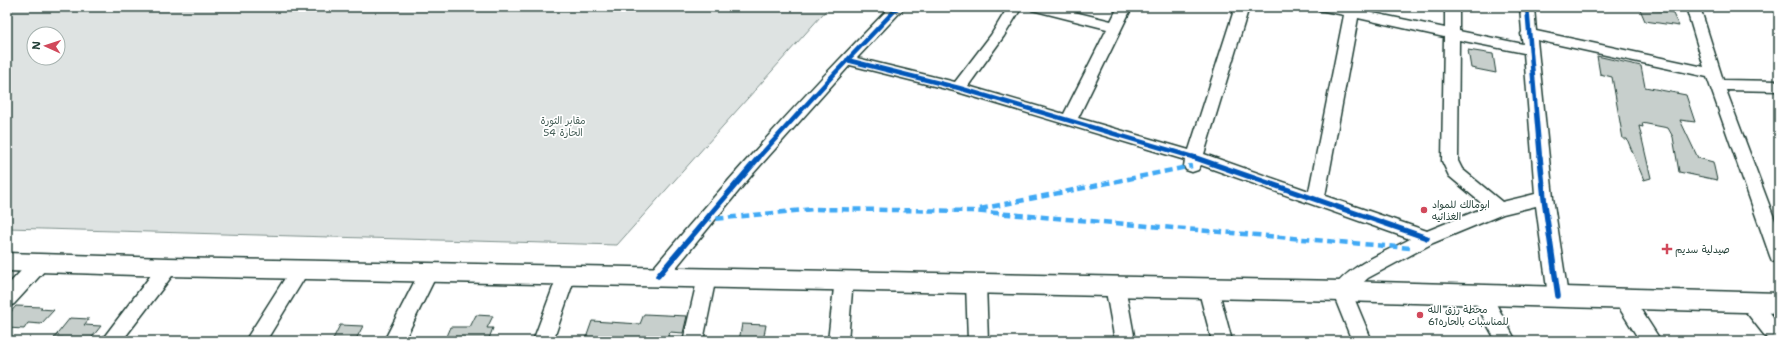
<svg xmlns="http://www.w3.org/2000/svg" width="1786" height="348" font-family="'Shantell Sans','Playpen Sans Arabic',sans-serif">
<rect width="100%" height="100%" fill="#fff"/>
<filter id="ink" filterUnits="userSpaceOnUse"><feTurbulence type="fractalNoise" baseFrequency=".025" numOctaves="2"/><feDisplacementMap in="SourceGraphic" scale="8" xChannelSelector="R" yChannelSelector="G"/><feConvolveMatrix kernelMatrix="1 2 1 2 8 2 1 2 1" color-interpolation-filters="sRGB"/></filter>
<g filter="url(#ink)">
<path fill="#dee3e2" stroke="#7e908b" fill-rule="evenodd" d="M7 7H829L617 245 7 228ZM34 34H58V58H34Z"/>
<path fill="#c7cfcc" stroke="#1f3d34" d="M1639 7 1672 12 1679 26 1645 21Z
M1468 50 1493 54 1496 73 1471 68Z
M1597 56 1641 66 1645 87 1686 95 1695 122 1680 120 1698 158 1713 162 1717 180 1679 172 1673 137 1668 128 1642 123 1643 127 1639 126 1651 178 1644 180 1627 139H1623L1612 77 1600 74Z
M16 306 42 307 40 309 54 310 41 324 28 323 24 329 7 328V316Z
M644 314 687 316 683 333 670 332 667 341H585L592 321 640 324Z
M476 315 493 316 487 328H493L488 341H445L451 327H470Z
M70 318 89 319 84 325 101 326 89 341H61L63 338H54Z
M742 324 766 325 763 341H739Z
M340 325 363 326 355 341H332Z"/>
<g fill="none" stroke-linecap="round" stroke-linejoin="round">
<g stroke="#1f3d34" stroke-width="3">
<path id="street" d="M890 7H905L857 58 955 82 991 35 1008 7H1022L1004 36 968 86 1064 114 1107 29 1032 10 1030 7H1054L1111 21 1118 7H1132L1078 118 1189 150 1235 7H1249L1204 154 1309 191 1344 15 1319 10 1317 7H1360L1359 10 1445 28V7H1459V31L1523 44 1521 34 1522 32 1520 7H1534L1536 31 1704 67 1686 7H1700L1723 80 1779 81V91L1726 90 1779 231V263L1772 261 1770 256 1707 77 1537 40 1553 198 1568 296 1565 301 1558 303 1551 301 1548 296 1536 206 1503 214 1433 243 1368 278 1352 293 1372 341H1352L1332 291C1346 266 1386 252 1410 239L1201 165 1198 170 1192 172 1186 170 1184 166 1185 160 954 91 850 65 751 176 665 281 658 283 651 281 649 276 651 271C727 179 807 92 890 7ZM1358 18 1444 37 1442 161 1449 176 1486 207 1427 231 1325 196ZM1459 40 1524 53 1535 194 1502 202 1462 169 1458 161Z
M40 256 47 258 49 263 47 268 14 304 7 307V286L33 258Z
M168 260 175 262 177 267 175 272 122 341H101L161 262Z
M301 262 308 264 310 269 266 341H245L294 264Z
M429 265 436 267 438 272 404 341H384L422 267Z
M567 267 574 269 576 274 553 341H533L558 274 560 269Z
M707 270 714 272 716 277 703 341H683L698 277 700 272Z
M844 272 851 274 853 279 848 341H828L835 279 837 274Z
M976 276 983 278 986 283 988 341H968L966 283 969 278Z
M1115 279 1122 281 1125 286 1135 341H1115L1105 286 1108 281Z
M1208 281 1215 283 1218 288 1232 341H1212L1198 288 1201 283Z
M1481 287 1488 289 1516 341H1496L1471 294 1474 289Z
M1623 291 1630 293 1661 341H1640L1613 298 1616 293Z
M1750 295 1757 298 1779 325V341H1769L1743 308 1740 303 1743 298Z"/>
</g>
<g stroke="#1f3d34" stroke-width="3">
<path id="secondary" d="M7 253 168 258 1342 281 1779 293V313L1342 301 168 276 7 271Z"/>
</g>
<use href="#street" fill="#fff" fill-rule="evenodd"/>
<use href="#secondary" fill="#fff" fill-rule="evenodd"/>
<path stroke="#3fa9f5" stroke-width="4.5" stroke-dasharray="8 4.5" stroke-linecap="butt" d="M980 209 1192 166
M704 220 813 209 972 211 1410 248"/>
<g stroke="#fff" stroke-width="6">
<path id="cycleway-far1" d="M1527 7 1540 158
M847 60 959 88 1196 158
M758 158 836 72 898 7"/>
</g>
<g stroke="#fff" stroke-width="8">
<path id="cycleway" d="M1193 157 1427 238
M1540 157 1544 198 1558 296
M658 276 759 157"/>
</g>
<use href="#cycleway-far1" stroke="#0057b8" stroke-width="4.5"/>
<use href="#cycleway" stroke="#0057b8" stroke-width="5.5"/>
</g>
</g>
<g fill="#d1495b" stroke="#fff" stroke-width="1.5">
<circle cx="1424" cy="210" r="4"/>
<path d="M1665 243h4v4h4v4h-4v4h-4v-4h-4v-4h4z"/>
<circle cx="1420" cy="315" r="4"/>
</g>
<g text-anchor="middle" stroke-width="3.5" stroke-linejoin="round" paint-order="stroke">
<g font-size="10" fill="#455e57" stroke="#fff">
<text x="563" y="124">مقابر الثورة<tspan x="563" dy="12">الحارة 54</tspan></text>
</g>
<g font-size="10" fill="#1f3d34" stroke="#fff" text-anchor="start">
<text x="1432" y="208">ابومالك للمواد<tspan x="1432" dy="12">الغذائيه</tspan></text>
<text x="1675" y="253">صيدلية سديم</text>
<text x="1428" y="313">محطة رزق الله<tspan x="1428" dy="12">للمناسبات بالحاره61</tspan></text>
</g>
</g>
<rect width="1786" height="348" fill="none" stroke="#fff" stroke-width="24"/>
<rect x="12" y="12" width="1762" height="324" fill="none" stroke="#1f3d34" stroke-width="1.5" filter="url(#ink)"/>
<g transform="translate(46 46) rotate(273)"><circle r="19" fill="#ffffff" stroke="#a5b1ae"/>
<path d="M0-3L7 15L0 10L-7 15Z" fill="#d1495b"/>
<text y="-6" font-size="11" font-weight="bold" text-anchor="middle" fill="#1f3d34">N</text>
</g>
</svg>
